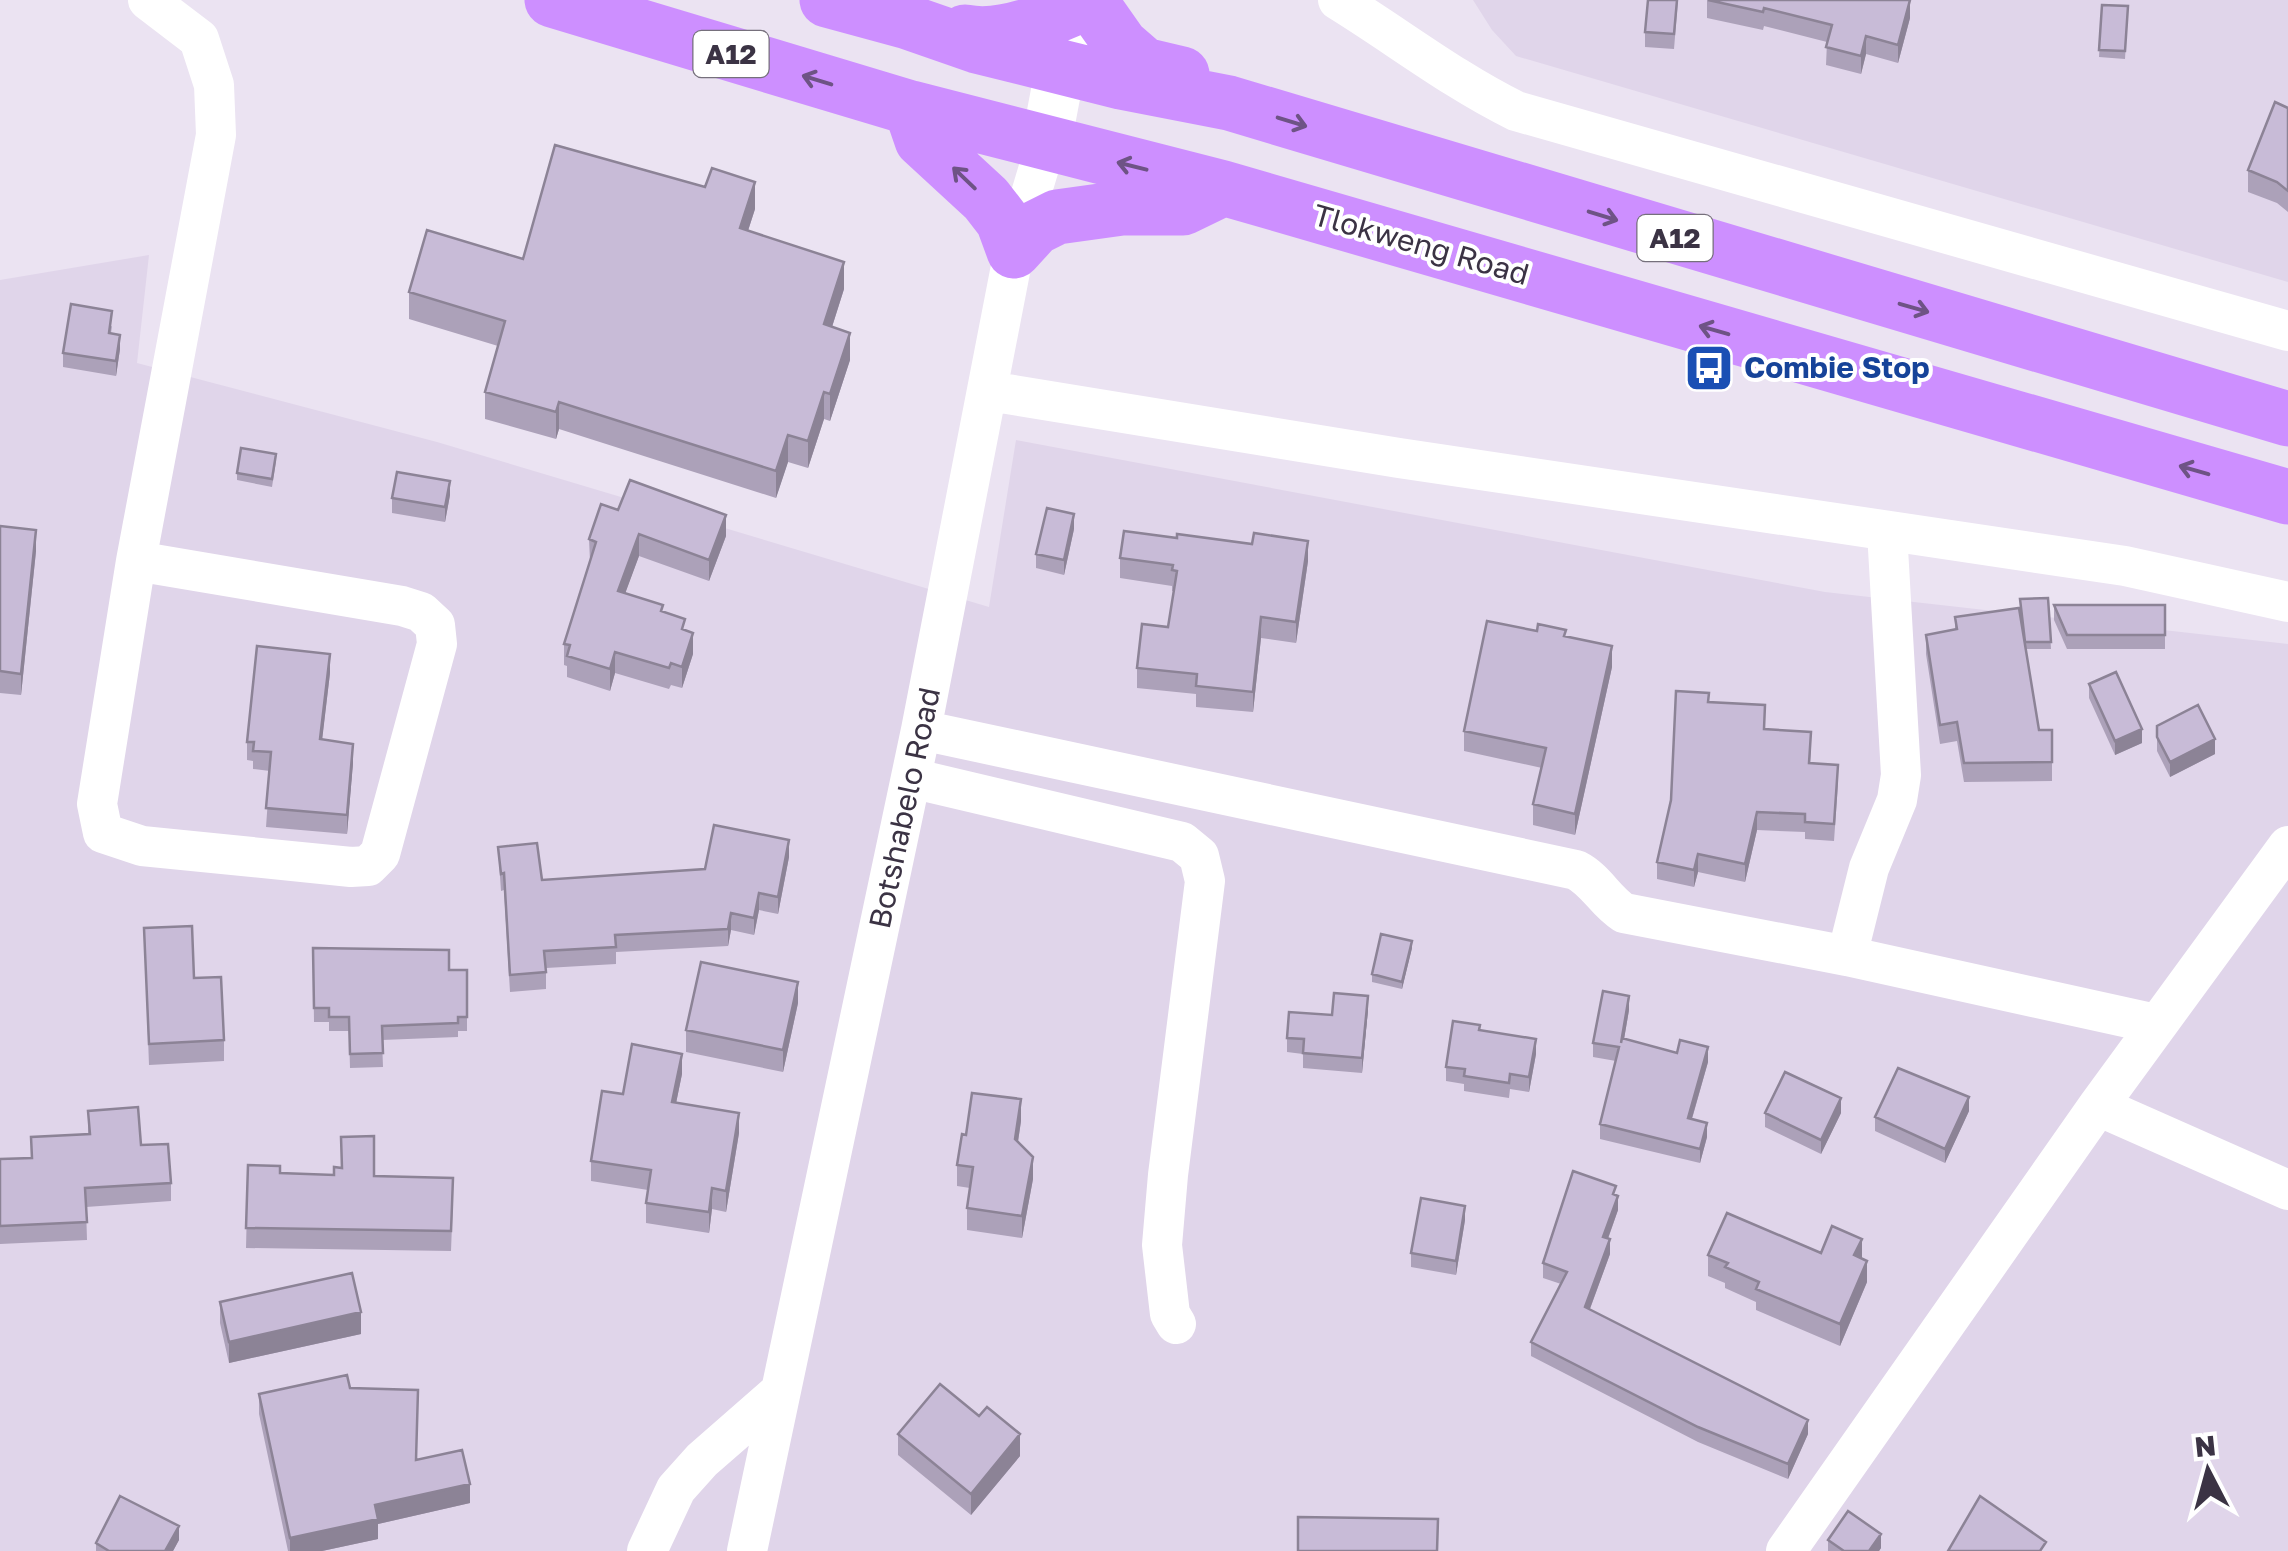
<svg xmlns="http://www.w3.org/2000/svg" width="2288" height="1551" font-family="'Golos Text',sans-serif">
<rect width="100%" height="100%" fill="#ebe3f2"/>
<path fill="#e0d5ea" d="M1473 0H2288V282L1516 56 1492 30Z
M149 255 137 363 437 442 989 607 1016 440 1825 592 2288 644V1551H0V280Z"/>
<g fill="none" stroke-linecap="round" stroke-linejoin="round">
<path stroke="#fff" stroke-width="40" d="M1338 0C1398 37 1453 80 1516 111L2288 331
M989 391 1399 458 2125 566 2288 602
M136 561 402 606 421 612 435 625 437 644 380 854 368 866 351 867 142 846 103 833 97 804 136 561 216 135 214 85 199 39 148 0
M921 730 1576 870C1596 880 1605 901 1624 913L1847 956 2156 1024
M911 778 1182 842 1199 856 1205 881 1168 1175 1162 1245 1170 1314 1176 1324
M1847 956 1869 868 1897 800 1901 775 1887 531
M2098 1106 2288 1190
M647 1551 676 1489 702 1460 781 1391
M747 1551 921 730 1014 251 1046 144
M1786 1551 2098 1106 2288 846"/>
<path stroke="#fff" stroke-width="50" d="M1046 144 1061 65 1091 0"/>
<path stroke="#cd8fff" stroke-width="55" d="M552 0 911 108 1223 188 2288 497
M827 0 908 22 977 46 1121 82 1229 103 2288 419
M965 32C1005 40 1054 17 1090 1L1121 45 1144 65 1182 74
M911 108 922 140 986 199 1003 221 1014 251 1035 228 1057 217 1122 208H1183L1216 192"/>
</g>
<path fill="#aca1b9" d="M1678 0 1674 49 1645 47V32Z
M1707 0 1910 18 1898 63 1866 54 1861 74 1826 65 1827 42 1764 26 1763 30 1707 18Z
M2102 5 2128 6 2125 59 2099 57Z
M2288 108V212L2277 203 2248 192V170Z
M755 209 748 231 844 289 832 327 850 360 830 421 824 419 808 468 788 462 776 498 559 429 556 439 485 419V392L498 346 409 319V292L523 259Z
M112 326 111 333 120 349 116 376 63 367V353Z
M276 461 272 487 237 480V473Z
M450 495 445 522 392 513V498Z
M618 510 726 536 709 581 639 556 625 593 663 612 685 630 693 654 682 688 671 685 669 689 615 673 610 691 567 677V666L564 665V644L590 561 589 539Z
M0 526 36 551 21 695 0 693Z
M1074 529 1064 575 1036 568V554Z
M1120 558 1308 561 1296 643 1261 638 1253 712 1196 707V694L1137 688V668L1168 627 1174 591H1172V586L1120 578Z
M2048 598 2051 649H2026L2039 730H2052V781L1964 782 1957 741 1940 744 1926 654V635L1955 630V617L2021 620Z
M2054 605H2165V649H2067L2054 620Z
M1566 637 1612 667 1575 835 1533 825V804L1542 768 1464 751V731Z
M330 673 322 739 353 763 347 834 266 827 270 771 253 769V761L247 760V742Z
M2089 684 2142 743 2115 755 2089 698Z
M1709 702 1811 750 1810 763 1838 783 1834 841 1805 839V832L1757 830 1745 882 1698 872 1694 887 1657 879V862Z
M2157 726 2215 754 2170 777 2157 751Z
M498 847 542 880 705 869 789 857 778 914 759 910 754 935 731 930 728 946 616 952V964L546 968V989L510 992 504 890 501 891Z
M144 928 194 978 224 1040V1061L149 1065Z
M313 948 449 970H467V1031H458V1037L382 1040 383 1067 350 1068 349 1031H329V1022H314Z
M1412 948 1402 989 1372 982V974Z
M798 1003 783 1072 686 1052V1030Z
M1368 1010 1362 1073 1303 1068V1054L1287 1052V1038L1332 1015Z
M1629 1010 1624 1039 1708 1062 1692 1119 1707 1137 1700 1163 1600 1139V1124L1616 1061 1593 1057V1043Z
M1480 1030 1536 1054 1529 1092 1510 1089 1509 1098 1464 1091V1084L1446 1081V1067Z
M682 1074 676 1103 739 1133 726 1212 712 1209 709 1233 646 1223V1203L648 1190 591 1181V1161L623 1094Z
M88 1111 141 1145 171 1183V1201L86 1207 87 1240 0 1244V1159L31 1158V1137L88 1134Z
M1969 1111 1945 1163 1875 1131V1117Z
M1765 1113H1841L1821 1154 1765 1127Z
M1021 1121 1018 1142 1033 1179 1022 1238 967 1230V1208L970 1188 957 1186V1165L966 1135Z
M341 1137 374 1176 453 1198 451 1251 246 1248 248 1165 280 1173 334 1175 341 1168Z
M1616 1195 1618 1210 1608 1239 1610 1254 1590 1309 1808 1434 1788 1479 1698 1442 1531 1356V1342L1561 1284 1543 1278V1263Z
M1465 1220 1456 1275 1411 1267V1253Z
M1821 1253 1862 1259 1867 1282 1840 1346 1756 1310V1302L1725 1288V1283L1708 1276V1255Z
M220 1302 361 1334 229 1363 220 1323Z
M350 1388 417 1460 470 1503 378 1524V1539L322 1551H288L259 1414V1394Z
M898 1434 1020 1456 971 1515 898 1455Z
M179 1540 173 1551H96V1543Z
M1828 1540 1881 1548 1879 1551H1828Z"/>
<path fill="#8c8396" d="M1910 0V18L1898 63V45Z
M1866 36V54L1861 74V56Z
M755 182V209L740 255V228Z
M844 262V289L824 352V324Z
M850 333V360L830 421V394Z
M120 335V349L116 376V361Z
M824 392V419L808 468V441Z
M559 402V429L556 439V412Z
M788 435V462L776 498V471Z
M450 481V495L445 522V507Z
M1074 514V529L1064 575V560Z
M726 515V536L709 581V560Z
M36 530V551L21 695V674Z
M639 534V556L618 613V591Z
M1308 541V561L1296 643V622Z
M1261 617V638L1253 712V692Z
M693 633V654L682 688V667Z
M1612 646V667L1575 835V814Z
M615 652V673L610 691V669Z
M330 654V673L320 758V739Z
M2142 729V743L2115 755V741Z
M2215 739V754L2170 777V762Z
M353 744V763L347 834V815Z
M1757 812V830L1745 882V864Z
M789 840V857L778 914V897Z
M1698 854V872L1694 887V870Z
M759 893V910L754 935V918Z
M731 913V930L728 946V929Z
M1412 941V948L1402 989V982Z
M798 982V1003L783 1072V1050Z
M1368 996V1010L1362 1073V1058Z
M1629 996V1010L1621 1057V1043Z
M1536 1039V1054L1529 1092V1077Z
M1708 1047V1062L1688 1132V1118Z
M682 1054V1074L672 1123V1102Z
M1969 1097V1111L1945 1163V1149Z
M1841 1098V1113L1821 1154V1140Z
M1021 1099V1121L1015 1161V1139Z
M739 1113V1133L726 1212V1191Z
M1707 1123V1137L1700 1163V1149Z
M1033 1157V1179L1022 1238V1216Z
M712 1188V1209L709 1233V1212Z
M1618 1196V1210L1603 1252V1237Z
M1465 1206V1220L1456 1275V1261Z
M1610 1239V1254L1585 1322V1307Z
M1862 1239V1260L1854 1255Z
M1867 1261V1282L1840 1346V1324Z
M361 1312V1334L229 1363V1342Z
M1808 1420V1434L1788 1479V1464Z
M1020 1434V1456L971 1515V1494Z
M470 1484V1503L378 1524V1539L322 1551H290V1538L375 1505Z
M179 1526V1540L173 1551H165Z
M1881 1534V1548L1879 1551H1869Z"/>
<path fill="#c8bbd7" stroke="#8c8396" stroke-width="2.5" d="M1648 0H1677L1674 34 1645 32Z
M1708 0H1910L1898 45 1866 36 1861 56 1826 47 1832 25 1764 8 1763 12Z
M2102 5 2128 6 2125 51 2099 50Z
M2275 102 2288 108V191L2277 182 2248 170Z
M555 145 705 187 712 168 755 182 740 228 844 262 824 324 850 333 830 394 824 392 808 441 788 435 776 471 559 402 556 412 485 392 505 321 409 292 427 230 523 259Z
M71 304 112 311 109 333 120 335 116 361 63 353Z
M241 448 276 454 272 479 237 473Z
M397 472 450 481 445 507 392 498Z
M630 480 726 515 709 560 639 534 618 591 663 605 661 611 685 619 682 629 693 633 682 667 671 663 669 668 615 652 610 669 567 656 570 645 564 644 596 542 589 539 601 504 618 510Z
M1047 508 1074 514 1064 560 1036 554Z
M0 526 36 530 21 674 0 671Z
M1124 531 1177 538V534L1252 544 1254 533 1308 541 1296 622 1261 617 1253 692 1196 686 1197 674 1137 668 1142 624 1168 627 1177 571 1172 570 1173 565 1120 558Z
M2048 598 2051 642H2025L2020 599Z
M2054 605H2165V635H2067Z
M2019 608 2039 730H2052V762L1964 763 1957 722 1940 725 1926 635 1957 629 1955 617Z
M1487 621 1537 631 1538 624 1566 630 1564 636 1612 646 1575 814 1533 804 1546 748 1464 731Z
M257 646 330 654 320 739 353 744 347 815 266 808 271 752 253 751 254 742H247Z
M2116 672 2142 729 2115 741 2089 684Z
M1676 691 1709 693 1708 702 1765 705 1764 729 1811 732 1809 763 1838 765 1834 824 1805 822V814L1757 812 1745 864 1698 854 1694 870 1657 862 1671 800Z
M2198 705 2215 739 2170 762 2157 737V726Z
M714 825 789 840 778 897 759 893 754 918 731 913 728 929 615 935 616 947 544 951 546 972 510 975 504 873 501 874 498 847 537 843 542 880 705 869Z
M192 926 194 978 221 977 224 1040 149 1044 144 928Z
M1381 934 1412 941 1402 982 1372 974Z
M313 948 449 950V970H467V1017H458V1023L382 1026 383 1053 350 1054 349 1017H329V1008H314Z
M701 962 798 982 783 1050 686 1030Z
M1603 991 1629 996 1621 1043 1622 1038 1677 1053 1680 1040 1708 1047 1688 1118 1707 1123 1700 1149 1600 1124 1619 1047 1593 1043Z
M1334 993 1368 996 1362 1058 1303 1053 1304 1039 1287 1038 1289 1012 1332 1015Z
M1453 1021 1480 1025 1479 1030 1536 1039 1529 1077 1510 1074 1509 1083 1464 1076 1465 1069 1446 1067Z
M632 1044 682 1054 672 1102 739 1113 726 1191 712 1188 709 1212 646 1203 651 1170 591 1161 602 1091 623 1094Z
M1898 1068 1969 1097 1945 1149 1875 1117Z
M1785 1072 1841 1098 1821 1140 1765 1113Z
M972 1093 1021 1099 1015 1139 1033 1157 1022 1216 967 1208 973 1167 957 1165 962 1134 966 1135Z
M138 1107 141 1145 168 1144 171 1183 85 1188 87 1222 0 1226V1159L32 1158 31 1137 90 1134 88 1111Z
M374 1136V1176L453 1178 451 1231 246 1228 248 1165 280 1166V1173L334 1175V1167L342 1168 341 1137Z
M1573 1171 1616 1186 1613 1194 1618 1196 1603 1237 1610 1239 1585 1307 1808 1420 1788 1464 1698 1427 1531 1342 1567 1272 1543 1263Z
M1421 1198 1465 1206 1456 1261 1411 1253Z
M1727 1213 1821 1253 1832 1226 1862 1239 1854 1255 1867 1261 1840 1324 1756 1289 1759 1282 1725 1267 1728 1263 1708 1255Z
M352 1273 361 1312 229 1342 220 1302Z
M347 1375 350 1388 418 1390 416 1460 462 1450 470 1484 375 1505 378 1519 290 1538 259 1394Z
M940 1384 979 1416 987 1407 1020 1434 971 1494 898 1434Z
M120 1496 179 1526 165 1551H109L96 1543Z
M1980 1496 2046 1542 2040 1551H1948Z
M1848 1511 1881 1534 1869 1551H1844L1828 1540Z
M1298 1517 1438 1519 1437 1551H1298Z"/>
<defs><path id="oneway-shaft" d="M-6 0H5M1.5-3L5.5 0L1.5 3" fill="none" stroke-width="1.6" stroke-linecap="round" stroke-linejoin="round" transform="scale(2.5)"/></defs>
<g stroke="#6e5385">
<use href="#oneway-shaft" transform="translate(817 80) rotate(-163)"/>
<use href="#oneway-shaft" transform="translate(1292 122) rotate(17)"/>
<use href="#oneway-shaft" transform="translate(1132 166) rotate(-166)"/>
<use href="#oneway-shaft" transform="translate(964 178) rotate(-136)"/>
<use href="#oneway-shaft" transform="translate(1603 216) rotate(17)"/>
<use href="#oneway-shaft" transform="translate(1914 308) rotate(16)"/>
<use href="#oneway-shaft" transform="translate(1714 330) rotate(-164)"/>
<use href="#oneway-shaft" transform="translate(2194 470) rotate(-164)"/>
</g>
<defs>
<g id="bus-square" transform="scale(2.5)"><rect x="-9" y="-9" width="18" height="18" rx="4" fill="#1a4fb4" stroke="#fff"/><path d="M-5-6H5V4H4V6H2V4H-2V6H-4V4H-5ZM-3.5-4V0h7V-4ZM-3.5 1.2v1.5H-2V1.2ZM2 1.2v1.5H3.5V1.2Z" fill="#fff"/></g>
</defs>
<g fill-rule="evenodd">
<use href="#bus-square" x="1709" y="368"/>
</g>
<g text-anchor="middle" stroke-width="8" stroke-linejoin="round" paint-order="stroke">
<g fill="#fff" stroke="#76707c" stroke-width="2.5">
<rect x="693.5" y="31" width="75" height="46" rx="8"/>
<rect x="1637.5" y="215" width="75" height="46" rx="8"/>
</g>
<g font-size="28" font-weight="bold" fill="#3b3344">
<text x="731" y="64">A12</text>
<text x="1675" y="248">A12</text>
</g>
<g font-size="30" fill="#3b3344" stroke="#fff">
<text transform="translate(1421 245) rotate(16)" y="10">Tlokweng Road</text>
<text transform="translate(905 808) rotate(-78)" y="10">Botshabelo Road</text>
</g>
<g font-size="30" font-weight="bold" fill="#164399" stroke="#fff" text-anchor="start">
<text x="1744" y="378">Combie Stop</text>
</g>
</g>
<g transform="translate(2208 1471) rotate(354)" stroke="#ffffff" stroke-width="8" paint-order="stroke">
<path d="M0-8L18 38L0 25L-18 38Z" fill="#3b3344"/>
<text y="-15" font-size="28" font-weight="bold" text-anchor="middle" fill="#3b3344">N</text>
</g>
</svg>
